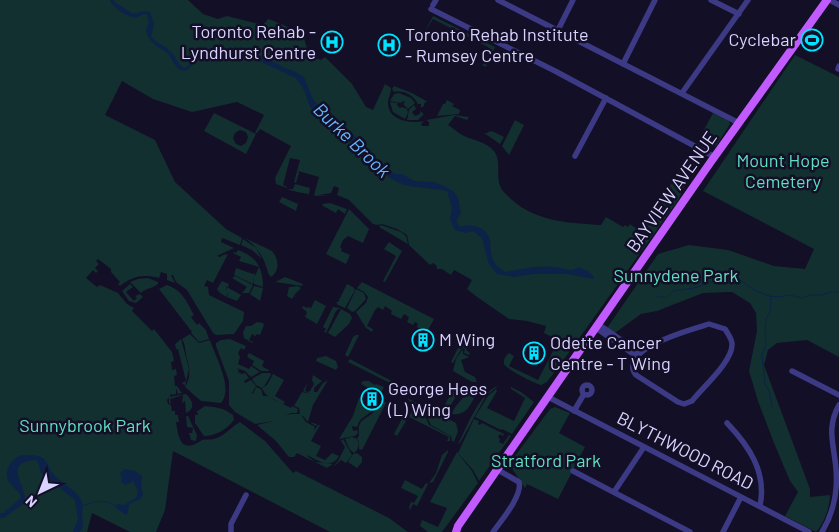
<svg xmlns="http://www.w3.org/2000/svg" width="839" height="532" font-family="Barlow,sans-serif">
<rect width="100%" height="100%" fill="#130f26"/>
<path fill="#12302f" fill-rule="evenodd" d="M0 0H188L203 14 218 19 227 16 263 25 268 19C282 24 293 28 304 37 306 48 310 57 321 60L325 57 352 84 366 107 373 110 385 84 391 88C391 94 388 98 388 103 388 121 412 124 424 121L421 124 422 126H429V122L426 120 454 115 469 117 467 120 455 116 448 125C453 128 458 133 464 136 475 141 485 141 494 151 502 161 495 177 501 188 503 192 508 196 511 199 536 222 570 223 601 225L606 217 623 227 625 225 628 227 630 224 638 230 643 228 680 170 685 168 696 153 701 156 703 159 692 175 690 174 684 182 686 183 678 200 573 347 547 382 541 385C534 383 506 369 504 364 503 359 506 356 509 353L514 356 509 366 538 380 555 347 558 349 562 342 544 333 546 326 527 321 509 319 477 297 467 289 472 280 454 270 451 275 442 269H437L436 265 433 263 430 265 409 245 407 235 397 229 382 224 378 225 373 224 349 200 337 195 339 188 334 186 331 193 319 195H331L314 196 316 195H314L319 177 298 171 299 173 296 183 294 182 300 160 290 158 283 185 287 187V188L276 184 275 178 291 146 260 129 257 133H255L264 115 237 102 192 112 153 99 122 81 105 115 155 140 175 182 226 229 242 238 240 245 222 238 221 242 234 248 217 256 220 257 223 255 228 254 213 283 207 280 204 286 208 287 209 295 244 312 243 321 234 334 216 335 213 333 187 290 176 282 173 275H171L175 283 167 280V274L161 272 159 278C143 274 133 276 120 286L118 284 120 282 111 272V269L98 259 96 261 99 264 95 268 98 271 96 273 93 270 86 278 97 287 100 285 118 293 127 304 134 308 132 311 152 331 154 329 172 352 174 361 171 362 172 370 176 369 177 375 174 376 175 386H177L182 393 178 394 176 388V394L172 395V393L167 400 168 404 171 405 172 411H175V415H178L179 422H176C178 433 179 451 195 444 198 443 200 441 202 440 206 439 210 440 214 439 225 436 231 427 240 422L265 441 293 473 296 471 389 518 408 532H330L173 451 165 510 156 532H130L92 513 87 532H0Z
M433 16 495 47 486 67 482 65 483 64H485L491 53 487 51 488 47 433 19 424 33Z
M795 55 839 77V357L807 340 777 343 768 350 764 365 810 489V497L830 495C830 507 824 524 816 532L785 516 798 492 790 481 774 443 758 401 749 371 757 331 756 313 750 303 732 292 703 293 657 311 641 314 615 333 607 328 658 254 689 245 728 250 774 266 805 269 814 249 703 191Z
M394 86 412 93 428 102H425L424 106 421 108V104H418C413 95 404 90 394 92L392 89Z
M399 93 411 98 415 103 408 109 403 104 405 102 403 101 401 103 390 101 394 94Z
M447 100 454 104 452 106 460 110 459 114 437 116 443 104H445Z
M390 102 398 103 397 105 400 108 402 107 407 109 408 113 405 119 393 112Z
M414 105 416 109 412 112 415 116 420 114V111L424 114 418 120H407L409 110Z
M214 113 256 134 246 154 204 131ZM240 130 246 132 248 137 246 143 241 146 236 144 233 138 235 133Z
M713 113 729 121 730 124 716 146 709 148 697 143Z
M515 120 524 125 509 155 502 146Z
M489 131 491 132 492 131 504 137 500 144 484 133H488Z
M295 184 310 188 309 194 297 192 287 189H293Z
M282 197 298 204 296 211 279 202Z
M330 203 347 209 345 214 338 209 336 213 323 206 322 204Z
M349 209 369 229 363 243 348 236 343 240 340 247 342 249 341 251 350 255 346 264 326 254Z
M381 225 401 232 406 236 408 244 379 227Z
M245 238 272 251C279 259 280 271 271 277 267 273 268 271 266 266 262 254 255 245 245 238Z
M243 239 256 248 262 259 252 250 241 245Z
M389 242 402 251 385 282 383 281 396 256 384 249Z
M238 250C257 257 263 268 263 287L254 284 253 280 259 267 239 261 241 257 233 253 234 252 236 253Z
M236 268 253 274 255 273 253 284 234 275Z
M235 276 253 285 249 293H242L247 287 232 278Z
M285 277 303 284 302 286 275 282Z
M148 278 158 282V284C152 289 145 288 141 293L130 282 138 279Z
M222 281 229 284 228 287 226 286 227 291V287L241 295 237 301 227 297 228 292 226 297 219 292 217 289Z
M362 282 434 319 427 332 417 327 418 324 415 322 413 325 407 322 409 317 404 314 401 319 391 314 392 311 385 306 383 310 378 307 375 310 367 326 373 329 372 332 366 328 356 312 366 303 368 297 364 292 357 288Z
M130 284 133 287 126 292 134 301 137 298 135 296 140 294 143 297 136 303 129 301 122 291Z
M347 284 353 287 355 290 345 308 338 305 336 302H338Z
M167 285C182 290 187 302 194 315L191 317 197 325 199 323 206 330 209 339 199 342 191 333 192 332 159 289Z
M254 286 263 288 260 301 250 294Z
M298 286 301 288 294 295 297 298 294 296 292 299 287 296 289 287Z
M356 289 364 293 366 299 355 311 352 312 347 308Z
M315 300 326 306 317 324 305 317 307 312 302 308 303 306 307 308 308 307 311 308Z
M333 307 340 308 336 311 326 333 324 332 326 329 323 327Z
M341 309 350 314 352 318 349 324 335 337 328 333Z
M257 322 263 323 264 325 260 335 257 334 254 337V335L252 334 249 340 253 342 252 343 244 338 243 332 246 326H251Z
M190 334 199 343 210 340C215 356 234 388 221 403L201 401 185 387C191 377 190 369 187 359 185 352 186 346 182 339Z
M356 335H359L348 357 345 355 353 337Z
M181 339 189 369 185 386 182 383 186 381 178 349H176L175 344Z
M230 339 246 346 244 350 241 348 238 353 240 357 238 364 249 369 251 366 260 372 251 377 245 371 236 368 239 370 238 372 242 374 245 373 249 378 244 381 245 383 251 380 256 386 252 393 253 394 256 387 261 389 263 396H267L291 408 292 406 298 409 297 413H291L286 415 291 414H300L299 408 294 406 302 392 311 394 303 391 307 383 305 391 308 392 310 391 314 384 312 380 313 375 322 381 314 388V392H317L323 383 328 380 313 405 308 422 317 424 316 426 307 421 304 417 301 415 306 422 315 427 314 431 318 425H320L311 441 321 446 316 456 325 460 332 453 339 456C330 472 314 457 306 455L315 462 333 464 327 468 297 453 294 457H289L276 441 257 425 274 421 255 424 235 412 229 405V381L216 346V343L221 340Z
M457 343 467 348 466 350 470 353 469 355 464 353 465 349 462 348 453 363 451 362 459 346 456 344Z
M463 349V354L469 357 461 360 465 372 475 377 477 382H472L453 371 456 359Z
M249 353 264 361 262 366 270 371H261L252 365 254 361 247 357Z
M326 356 336 361 338 367 336 370 316 361 317 358Z
M350 359 403 387 402 389 348 362Z
M262 373H270L271 375 265 385 262 388 256 385 252 379Z
M273 374 284 380 275 396 285 402 284 404C276 401 265 397 262 388L267 385Z
M363 381H369L375 385 376 384 384 387 381 393 377 391 376 392 361 384Z
M455 386 460 389 447 412 438 408 437 405 443 408Z
M498 386 486 396 460 443 458 444C467 427 479 393 498 386Z
M511 387 521 392 534 402 512 434 502 429 501 430 475 417 488 396 496 389 497 391 487 408 514 421 525 398 511 389Z
M467 392 473 395 474 398C470 408 463 416 452 414 454 405 463 400 467 392Z
M186 394C193 401 196 408 186 413L185 401 182 403 183 395 170 399 171 404 169 403V397Z
M362 396 366 398 364 402 376 408 360 420 357 427 352 426 353 431 357 430 358 433 355 436 339 439 353 416 359 398 361 399Z
M407 398 456 423 458 431 454 442 452 441 451 436 431 425 422 407 411 403Z
M381 400 386 403 362 450 359 449V442L357 438 359 436C357 418 365 421 375 411 378 408 379 404 381 400Z
M403 405 408 408 409 416 397 436 394 434 407 409Z
M205 406C216 407 224 408 233 415L234 420C227 429 216 436 204 436L195 423V415H198L197 412H196Z
M414 406 422 409 429 425 450 436V441H447L449 437 409 417Z
M555 407 570 413 559 433 585 447 558 499 527 484 525 488 509 464 550 409Z
M186 416H188L197 435 196 441 191 440 189 433H192L193 428 187 427Z
M474 419 479 421 478 424 480 425 482 423 504 434 503 436 500 434 498 437 500 439 499 442 503 444 509 435 511 436 479 481 473 470 458 453Z
M352 437 357 439 359 444 357 450 354 453 350 450 345 439Z
M343 439 352 455 346 463 341 460 332 468 338 461 345 447 341 441Z
M448 450V452L433 482 429 483 436 473 442 455Z
M457 452 472 471 478 483 442 532H428L420 526 422 520 438 527 447 508 430 502Z
M357 453 362 457V462L357 468 348 462 353 454Z
M405 480 422 489 426 483 428 484 417 506 413 504 410 510 409 507 411 502 414 503 418 496 401 488Z"/>
<path fill="#0c2248" d="M110 0H114V2L134 14 143 11 150 12 154 24 151 36C157 44 165 45 171 52 177 57 177 64 184 68L189 65 193 55 201 52H222L230 55 240 51 254 52 285 68 296 72 304 77 313 99 321 109 336 119 357 138 368 156 395 174H402L414 181 433 182 442 185 453 191 458 198 461 213 456 221 460 227C472 223 486 227 490 240 491 246 490 252 492 257 494 264 499 268 505 272 522 269 539 265 556 267 565 268 570 273 579 267L588 271 594 277 593 279 568 274H533L514 277 497 274 489 264 482 238 473 231 466 233 455 230 450 219 452 207 447 191C413 184 404 193 375 166L374 169H371C361 161 359 146 348 140L310 107 304 90 296 78 261 62 254 56 230 58 199 55C192 59 193 68 186 70 176 74 173 57 167 53 157 45 149 44 146 30L149 23 147 15 145 14C142 14 140 16 137 17 129 19 112 7 110 0Z
M22 455C27 456 36 454 41 457 48 460 49 470 54 475 63 485 81 491 83 506 83 506 82 513 82 514 82 521 85 525 80 532H73L78 519 75 500 41 473 37 460C0 462 28 487 25 503 18 507 10 513 4 518H0V513H3L21 498C20 490 13 489 9 482 3 471 11 459 22 455Z
M125 469 135 471 142 476 141 488 143 494 141 499 129 504 128 512 126 515 116 508V505L118 504 124 505 136 498 138 491 133 481 126 485 121 482 122 478 120 473Z"/>
<g fill="none" stroke-linecap="round" stroke-linejoin="round">
<path stroke="#0c2248" stroke-width="1" d="M727 275 730 274 733 275 754 290 769 296 780 297 789 295 802 298 810 295H822L831 292H839
M657 296 666 298 673 291 694 288 719 279
M771 297 770 312 766 319 765 329 766 345 762 354 765 384 769 390 772 407
M82 506C93 502 105 498 116 506"/>
<path stroke="#3d3a85" stroke-width="5.5" d="M498 0 739 123
M711 0 739 14
M830 0 839 5
M433 5 436 0
M431 9 555 71 715 157
M558 30 573 0
M623 64 655 0
M838 69 839 66
M682 93 748 0
M575 156 606 98
M598 324 640 353
M709 324 725 329C728 334 732 339 732 344 733 361 703 387 692 401L684 404 678 402 636 375C616 349 693 329 709 324Z
M596 328 636 356
M792 371 839 395
M582 390a5 5 0 1 1 10 0a5 5 0 1 1-10 0Z
M548 397 809 532
M574 411 584 394
M727 423C749 446 767 472 760 506
M573 471 690 532
M614 492 644 447
M231 532V524L246 495
M493 532C501 521 523 495 519 482L498 470
M723 532 741 497
M822 532C834 512 838 492 836 469 834 444 826 428 839 405"/>
<path stroke="#c25bff" stroke-width="8" d="M456 532 458 526 710 163 827 0"/>
</g>
<defs>
<g id="stadium-ring" transform="scale(1.125)"><circle r="9.5" fill="#130f26" stroke="#00e5ff" stroke-width="1.5"/><path d="M0-5a6.5 5 0 1 0 0 10a6.5 5 0 1 0 0-10ZM-3.5-1.8h7v3.6h-7Z" fill="#00e5ff"/></g>
<g id="hospital-ring" transform="scale(1.125)"><circle r="9.5" fill="#130f26" stroke="#00e5ff" stroke-width="1.5"/><path d="M-5-5h3v3.5h4V-5h3V5h-3V1.5h-4V5h-3Z" fill="#00e5ff"/></g>
<g id="building-ring" transform="scale(1.125)"><circle r="9.5" fill="#130f26" stroke="#00e5ff" stroke-width="1.5"/><path d="M-4-6H4V6H1V3H-1V6H-4ZM-2.5-4.3h1.7v1.8h-1.7ZM.8-4.3h1.7v1.8H.8ZM-2.5-1h1.7V.8h-1.7ZM.8-1h1.7V.8H.8Z" fill="#00e5ff"/></g>
</defs>
<g fill-rule="evenodd">
<use href="#stadium-ring" x="812" y="40"/>
<use href="#hospital-ring" x="332" y="42"/>
<use href="#hospital-ring" x="389" y="45"/>
<use href="#building-ring" x="423" y="340"/>
<use href="#building-ring" x="534" y="353"/>
<use href="#building-ring" x="372" y="399"/>
</g>
<g text-anchor="middle" stroke-width="5" stroke-linejoin="round" paint-order="stroke">
<g font-size="18" fill="#d9d4ff" stroke="#130f26" text-anchor="start">
<text x="316" y="38" text-anchor="end">Toronto Rehab -<tspan x="316" dy="21">Lyndhurst Centre</tspan></text>
<text x="405" y="41">Toronto Rehab Institute<tspan x="405" dy="21">- Rumsey Centre</tspan></text>
<text x="796" y="46" text-anchor="end">Cyclebar</text>
<text x="439" y="346">M Wing</text>
<text x="550" y="349">Odette Cancer<tspan x="550" dy="21">Centre - T Wing</tspan></text>
<text x="388" y="395">George Hees<tspan x="388" dy="21">(L) Wing</tspan></text>
</g>
<g font-size="18" fill="#5fe0c0" stroke="#130f26">
<text x="783" y="167">Mount Hope<tspan x="783" dy="21">Cemetery</tspan></text>
<text x="676" y="282">Sunnydene Park</text>
<text x="85" y="432">Sunnybrook Park</text>
<text x="546" y="467">Stratford Park</text>
</g>
<g font-size="18" fill="#d9d4ff" stroke="#130f26">
<text transform="translate(672 192) rotate(-55)" y="6">BAYVIEW AVENUE</text>
<text transform="translate(685 451) rotate(27)" y="6">BLYTHWOOD ROAD</text>
</g>
<g font-size="19" font-style="italic" fill="#62b6ff" stroke="#130f26">
<text transform="translate(352 140) rotate(44)" y="7">Burke Brook</text>
</g>
</g>
<g transform="translate(40 492) rotate(223)" stroke="#130f26" stroke-width="4" paint-order="stroke">
<path d="M0-4L9 19L0 12L-9 19Z" fill="#d9d4ff"/>
<text y="-8" font-size="14" font-weight="bold" text-anchor="middle" fill="#d9d4ff">N</text>
</g>
</svg>
